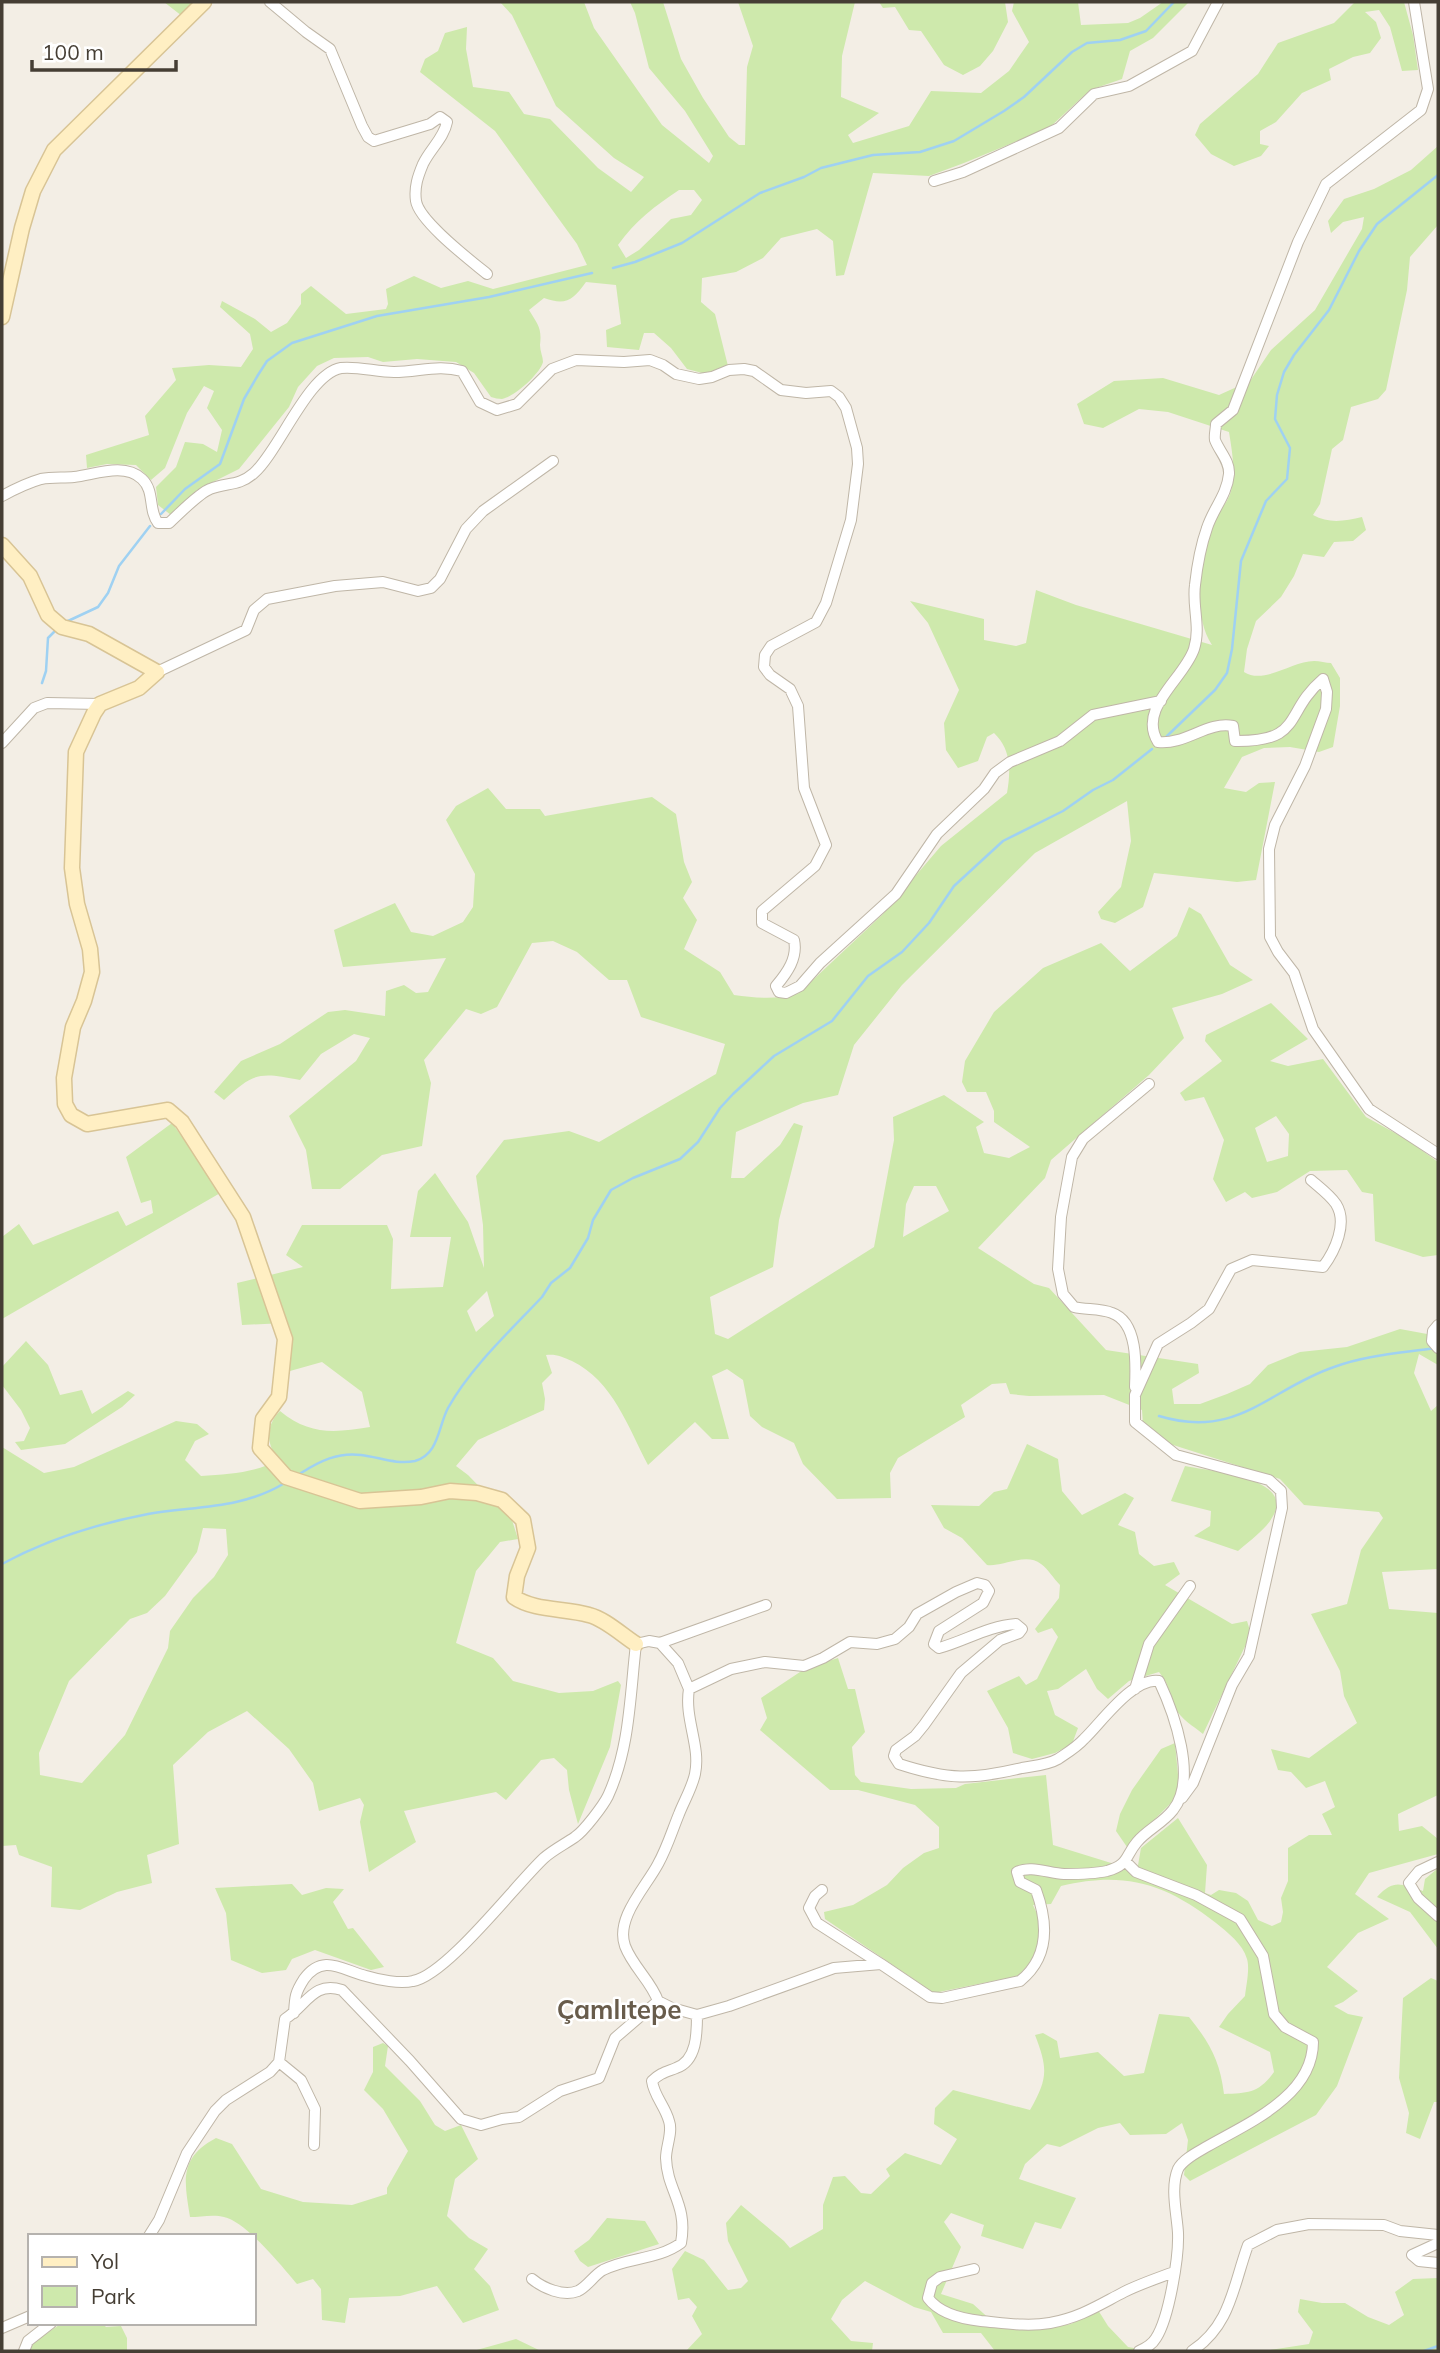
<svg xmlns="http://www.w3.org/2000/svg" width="1440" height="2353" font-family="Mulish,sans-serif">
<rect width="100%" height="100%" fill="#f3eee5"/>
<path fill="#cee9ac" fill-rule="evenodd" d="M164 2H196L182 16Z
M500 2H584L594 28 662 125 709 163 713 156 685 111 649 68 635 13 630 2H663L681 59 703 98 729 137 739 145H745L747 67 753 46 738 2H855L842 56 841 97 879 113 848 135 853 143 909 126 931 91 981 93 1009 71 1029 42 1012 11 1014 2H1078L1081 25 1128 23 1140 18 1163 2H1189L1153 38 1130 51 1122 79 1090 90 1049 128 964 163 929 176 873 173 844 275 836 276 833 241 817 229 781 238 763 258 736 272 702 278 701 302 715 314 728 366 706 374 687 369 671 348 654 333H644L639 350 607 347 606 330 621 324 616 285 586 282C573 300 566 306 544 298L529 310C538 325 542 328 540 345 540 351 543 357 543 362 540 374 514 397 502 399 498 399 495 398 491 397L474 373 456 362 417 359 383 362 368 357 334 358 317 366 298 387 289 407 239 469 197 490 171 515 158 505 156 487 176 467 185 442 203 444 217 452 222 430 207 408 214 391 204 386 187 413 165 468 151 480 136 465 107 464 87 468 86 455 149 435 145 416 176 380 172 368 209 365 241 367 253 349 250 334 220 307 222 301 255 319 271 332 287 323 301 304V294L311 286 346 314 386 309 388 304 386 289 414 276 441 288 468 281 493 289 587 265 577 244 495 131 420 72 425 59 438 51 445 33 467 27 466 49 473 87 509 92 524 114 550 119 598 168 631 192 644 177 614 158 556 106 512 15ZM679 190H694L702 200 691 215 671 219 639 250 626 258 618 245C635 221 655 206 679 190Z
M879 2H1005L1008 22 993 51 980 66 963 75 944 65 921 31 909 30 895 7 883 8Z
M1355 2H1404L1413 35 1418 70 1402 71 1390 27 1379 10 1365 12 1376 22 1381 38 1370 53 1353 57 1329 69 1331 80 1302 93 1276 122 1260 131V144L1269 146 1261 156 1234 166 1211 154 1195 135 1200 124 1258 74 1278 43 1334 23Z
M1438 146V225L1410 257 1407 290 1386 390 1378 399 1351 407 1343 440 1332 449 1320 504 1313 515C1329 524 1345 521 1362 517L1366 530 1353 541 1334 542 1324 557 1303 554 1294 576 1281 597 1256 621 1247 649 1244 672C1264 685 1292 661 1314 661 1320 661 1326 663 1331 663L1340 678V706L1333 747 1319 752 1290 747 1264 748 1242 757 1224 788 1246 792 1259 783 1275 782 1256 880 1237 882 1154 873 1143 907 1115 923 1101 919 1098 912 1121 887 1131 841 1127 801 1035 853 902 985 854 1045 838 1095 803 1103 736 1132 731 1178H744L780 1145 794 1123 803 1126 779 1220 773 1267 710 1297 715 1334 728 1339 874 1247 894 1140 893 1117 944 1095 984 1122 976 1127 984 1153 1009 1158 1030 1147 994 1122V1111L986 1092H967L962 1082 965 1061 994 1012 1043 968 1101 943 1130 971 1177 936 1189 907 1201 914 1230 965 1253 980 1222 994 1172 1008 1184 1038 1149 1075 1051 1160 1045 1178 978 1248 1034 1284 1049 1288 1106 1350 1198 1364 1199 1373 1172 1389 1174 1404H1200L1227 1394 1250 1384 1268 1365 1300 1352 1347 1347 1400 1329 1438 1336V1365L1419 1354 1414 1373 1431 1411 1438 1405V1569L1382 1572 1389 1609 1438 1613V1795L1398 1814 1399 1831 1422 1826 1438 1839V1854L1369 1873 1355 1894 1389 1919 1358 1933 1327 1967 1358 1991 1343 2002 1334 2006 1348 2014 1363 2017 1337 2086 1316 2115 1190 2181 1184 2175 1188 2140 1182 2123 1166 2134 1130 2135 1120 2123 1098 2128 1060 2147 1047 2144 1025 2164 1019 2179 1076 2198 1061 2229 1035 2222 1023 2249 981 2236 984 2225 951 2213 944 2222 961 2247 941 2294 973 2304 993 2322 1037 2330 1071 2324 1098 2310 1108 2326 1128 2347 1151 2351H995L981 2333H943L931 2312 914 2307 865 2281 842 2300 831 2319 851 2341 873 2343 872 2351H686L702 2334 692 2316 697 2307 689 2298 678 2300 672 2269 685 2251 704 2260 728 2290 741 2288 748 2281 728 2241 726 2223 741 2205 784 2241 790 2248 823 2229V2205L833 2177 845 2176 861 2193 871 2194 890 2176 886 2169 905 2153 941 2165 957 2139 934 2124 935 2108 953 2090 1030 2110C1048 2078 1048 2069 1035 2035L1043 2033 1057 2041 1060 2058 1098 2052 1124 2076 1144 2073 1159 2014 1189 2017C1210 2043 1220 2061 1224 2094 1248 2093 1259 2093 1274 2072L1270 2052 1219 2027 1228 2014 1245 1996C1246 1986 1250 1969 1247 1959 1243 1944 1227 1932 1216 1923 1165 1883 1124 1871 1061 1886L1051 1904 1033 1905 1043 1927 1036 1956 1018 1976 934 1993 825 1919 824 1912 853 1905 887 1885 903 1868 924 1853 939 1848V1827L915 1805 858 1790H830L760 1730 767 1718 761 1698 806 1668 838 1658 848 1689H855L865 1732 852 1747 855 1775 861 1782 911 1789 956 1788 965 1784 1046 1775 1053 1845 1137 1871 1141 1848 1178 1818 1207 1865 1205 1893 1211 1895 1219 1890 1236 1893 1248 1901 1258 1920 1272 1926 1281 1922 1283 1912 1281 1898 1288 1881V1848L1309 1835H1332L1322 1814 1335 1807 1325 1781 1306 1788 1291 1772 1278 1770 1271 1749 1309 1758 1357 1723 1344 1696 1340 1671 1311 1614 1347 1604 1361 1550 1383 1518 1379 1512 1304 1505 1280 1479 1170 1444 1143 1424 1142 1410 1104 1395 1029 1396 1010 1394 1006 1383 992 1384 961 1405 965 1417 898 1458 890 1473 891 1498 837 1499 803 1464 794 1443 762 1427 750 1416 743 1380 727 1369 712 1376 729 1439H712L695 1422 648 1465C628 1427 613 1381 572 1361 562 1357 557 1354 546 1355L552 1373 542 1383 545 1399 544 1410 478 1440 456 1466 468 1475 512 1520 518 1539 500 1542 476 1571 456 1643 493 1658 513 1681 559 1693 593 1691 618 1681 621 1685 610 1747 578 1824 569 1790 567 1770 554 1758 541 1760 506 1800 496 1792 404 1811 416 1842 369 1872 360 1822 364 1805 360 1798 319 1811 313 1783 289 1749 247 1711 208 1732 173 1765 179 1844 147 1855 152 1883 117 1892 80 1910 51 1907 52 1867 19 1855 16 1845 2 1846V1447L44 1473 74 1467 176 1421 197 1424 209 1434 195 1441 185 1460 201 1476C229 1474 254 1473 279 1460 266 1445 265 1426 280 1411 309 1435 334 1433 370 1427L362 1392 322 1362 290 1371 291 1334 285 1323 242 1325 237 1283 303 1267 286 1255 302 1225H387L393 1239 391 1289 443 1287 451 1237H410L418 1191 435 1173 468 1222 484 1268 483 1225 476 1176 504 1140 569 1131 599 1142 716 1074 725 1044 641 1017 627 980H609L577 952 553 941 532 943 497 1007 481 1014 466 1009 424 1060 431 1083 422 1146 382 1155 340 1189H312L306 1150 289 1116 356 1061 370 1038 354 1034 321 1054 300 1080C260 1072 254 1072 224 1100L214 1092 241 1061 280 1044 328 1012 345 1010 385 1016 386 991 404 985 416 993 428 992 446 958 343 967 334 930 395 903 411 932 433 936 463 922 473 907 475 874 446 820 456 806 488 788 506 809H540L545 816 652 797 676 814 684 862 692 882 683 898 697 920 684 949 720 972 734 995C756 998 778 1000 799 993L882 915 941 846 1007 793C1011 770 1011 749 994 733L987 737 978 761 958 768 946 750 944 723 959 690 928 623 910 601 984 619V640L1016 646 1026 643 1036 590 1076 605 1212 645C1192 615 1199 558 1213 525 1217 513 1228 503 1231 491 1236 472 1232 451 1229 432L1168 412 1139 409 1103 428 1084 424 1077 404 1114 381 1163 378 1219 395 1250 381 1271 350 1315 310 1362 229 1364 217 1343 222 1331 233 1328 221 1344 199 1374 189 1411 170ZM914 1186H936L949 1211 903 1237 906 1204ZM487 1291 494 1316 476 1332 467 1311ZM203 1528 226 1529 228 1555 214 1577 193 1598 170 1631 168 1648 125 1735 82 1783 40 1775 39 1753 69 1681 130 1619 147 1613 165 1596 197 1552Z
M1271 1003 1308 1039 1270 1061 1288 1066 1323 1059 1366 1117 1406 1139 1438 1162V1255L1423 1257 1375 1241 1373 1194 1362 1192 1347 1170 1310 1171 1277 1192 1252 1198 1245 1192 1226 1202 1213 1179 1224 1140 1204 1097 1185 1101 1180 1093 1222 1061 1205 1041 1206 1035ZM1276 1116 1289 1134 1288 1156 1267 1162 1255 1128Z
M172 1123 222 1192 2 1319V1237L19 1224 33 1245 118 1211 126 1226 153 1213 151 1200 141 1203 126 1157Z
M26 1341 48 1365 60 1395 82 1390 92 1414 128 1391 135 1395 122 1407 65 1444 21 1450 15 1442 24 1441 30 1428 21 1410 2 1385V1367Z
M1027 1444 1058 1459 1062 1491 1082 1515 1125 1493 1134 1498 1118 1525 1135 1532 1139 1554 1154 1566 1174 1562 1180 1574 1165 1585 1232 1624 1247 1621 1251 1634 1203 1734C1193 1726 1181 1719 1175 1708 1167 1693 1172 1688 1159 1672L1129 1681 1108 1699 1097 1689 1086 1669 1058 1689 1047 1691 1055 1715 1078 1728 1072 1744 1055 1753 1032 1759 1013 1753 1008 1728 987 1691 1019 1676 1026 1685 1037 1679 1058 1637 1052 1628 1038 1633 1035 1629 1059 1598 1060 1585C1054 1579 1048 1569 1041 1564 1026 1552 1004 1567 987 1565L962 1538 944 1528 931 1505 979 1506 994 1492 1007 1489Z
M1185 1466C1213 1472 1308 1478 1266 1526 1258 1535 1247 1543 1238 1551L1194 1536 1210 1526 1211 1511 1171 1501Z
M1175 1743 1179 1785 1174 1800 1127 1847 1116 1831 1120 1814 1132 1790 1161 1749Z
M1437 1869H1438V1949L1410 1912 1377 1897C1394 1879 1400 1884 1423 1891L1425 1879Z
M292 1884 302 1895 326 1888 344 1889 333 1902 348 1929 353 1928 384 1967 371 1970 315 1950 292 1959 286 1970 262 1973 231 1960 226 1913 215 1888Z
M1431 1978 1438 1981V2102H1434L1420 2139 1406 2133 1409 2113 1399 2078 1403 1998Z
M383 2043 388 2046 385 2066 420 2101 435 2125 445 2131 461 2125 478 2159 455 2179 447 2216 469 2238 488 2249 474 2269 490 2286 499 2310 463 2323 437 2286 400 2296 349 2298 345 2323 322 2320 321 2289 313 2279 297 2284C282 2266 245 2221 224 2217 214 2214 200 2217 190 2217 184 2180 179 2158 216 2138L232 2144 261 2189 303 2202 352 2205 387 2194V2188L408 2151 383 2109 364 2090 373 2072V2047Z
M607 2218 645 2221 659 2244 588 2267 580 2261 574 2251 589 2240Z
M1438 2278V2351H1264L1309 2344 1313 2332 1298 2312 1300 2299 1322 2303H1345L1368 2317 1389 2325 1404 2315 1395 2292 1413 2279Z
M62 2323H102L106 2327 121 2326 127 2338V2351H29L34 2342Z
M516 2339 541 2351H473Z"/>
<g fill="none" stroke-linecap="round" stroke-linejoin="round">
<path stroke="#9fd1f2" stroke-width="2.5" d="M613 268 635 262 682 243 760 193 804 177 821 168 873 155 920 152 954 141 1004 111 1024 97 1072 52 1087 43 1120 40 1146 31 1174 2
M161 514 185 489 220 464 244 399 258 375 267 361 292 343 377 316 489 297 592 273
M68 621 98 607 108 593 119 566 150 526
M42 683 46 671 48 638 54 632
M1167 736 1215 690 1227 673 1232 649 1241 561 1266 501 1287 479 1290 448 1275 419 1277 395 1284 372 1294 355 1329 310 1359 251 1377 224 1438 175
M1159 1416C1238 1440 1269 1389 1334 1367 1366 1355 1402 1353 1435 1348
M301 1473C320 1461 338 1452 361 1455 379 1457 396 1465 415 1461 439 1454 438 1427 448 1408 471 1367 510 1331 542 1297L551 1283 570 1268 588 1238 593 1220 611 1190 633 1178 680 1159 698 1142 720 1108 733 1094 774 1056 832 1021 868 976 902 952 929 923 954 886 1003 841 1063 811 1093 790 1113 780 1152 749
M2 1564C48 1539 96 1524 148 1514 195 1506 241 1509 283 1484
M1424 2351 1438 2346"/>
<g stroke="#bfb6a7" stroke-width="12">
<path id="street" d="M270 2 306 32 330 49 362 126 368 137 374 141 430 124 440 117 447 122C444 138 430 149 423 164 418 176 414 187 416 201 419 221 470 260 487 274
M1414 2 1428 89 1421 110 1326 184 1298 242 1233 410 1216 424C1216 429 1214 435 1215 440 1219 451 1230 461 1229 474 1227 495 1213 509 1207 528 1201 545 1197 567 1195 585 1192 606 1201 627 1194 649 1184 679 1137 708 1158 742 1186 745 1207 721 1233 726L1235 741C1304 742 1283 713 1323 679L1327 692 1326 709 1305 766 1275 825 1269 849 1270 937 1278 952 1294 973 1313 1029 1369 1109 1438 1154
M934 181 963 172 1059 128 1094 94 1129 86 1192 51 1218 2
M2 496C15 489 27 483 41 479 52 477 63 478 74 477 94 475 124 462 142 479 155 491 148 510 158 523H169C179 514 199 493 210 489 227 482 238 487 254 473 279 451 308 374 341 368 357 366 377 372 394 372 419 372 438 364 462 371L480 402 497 410 517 404 552 369 576 360 624 362 650 360 663 365 676 374 699 379 712 377 729 370 744 369 754 371 781 390 806 393 831 391 839 397 846 408 857 448 858 464 851 520 826 603 816 622 771 646 765 655 764 667 770 675 790 689 798 706 804 788 826 845 815 866 762 911V923L794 940C798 958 787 973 776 986L779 992 786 993 800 986 820 963 896 894 937 834 984 789 995 773 1010 762 1060 741 1093 715 1161 701
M157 672 246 630 254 610 267 599 335 586 383 582 418 591 431 588 440 579 466 529 483 511 553 461
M2 743 34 708 47 703 100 704
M1438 1325 1433 1331 1432 1341 1438 1348
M1135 1387C1136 1365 1138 1322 1112 1313 1100 1308 1086 1310 1074 1307L1063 1294 1058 1269 1061 1217 1072 1157 1083 1139 1149 1084
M977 1583 985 1585 989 1591 983 1603 939 1631 934 1644 939 1648C965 1641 988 1626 1016 1624L1022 1629 1019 1633 1000 1640 961 1673 924 1725 915 1736 896 1750 894 1756 899 1764C948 1780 972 1780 1022 1768 1033 1766 1048 1765 1058 1759 1067 1753 1077 1747 1084 1739 1101 1723 1133 1677 1159 1681 1174 1713 1198 1779 1173 1810 1163 1823 1147 1830 1137 1842 1125 1856 1129 1865 1107 1871 1093 1874 1078 1874 1064 1874 1048 1873 1030 1865 1017 1872L1020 1882 1036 1890C1048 1923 1050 1957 1020 1981L942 1998 930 1997 881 1964 834 1968 729 2006 697 2015 672 2008 658 2001C651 1981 633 1967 625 1946 615 1918 646 1887 658 1864 667 1848 672 1831 679 1814 684 1801 692 1788 695 1774 701 1746 684 1719 689 1689L731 1669 765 1662 804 1666 823 1658 850 1642 877 1644 895 1639 909 1627 917 1614 956 1592Z
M660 1643 766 1605
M1135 1689 1149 1644 1190 1586
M1182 1798 1193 1783 1232 1685 1249 1656 1282 1508 1281 1491 1269 1480 1176 1455 1135 1422V1395L1158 1344 1191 1323 1209 1309 1231 1269 1252 1260 1323 1267C1335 1251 1348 1223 1336 1204 1330 1195 1319 1187 1311 1180
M1126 1862 1136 1872 1196 1895 1240 1919 1263 1956 1274 2014 1285 2027 1313 2042C1313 2096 1248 2123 1208 2146 1198 2152 1183 2159 1178 2169 1170 2188 1177 2214 1178 2233 1179 2257 1169 2318 1156 2338 1152 2345 1146 2348 1139 2351
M1438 1862 1419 1871 1409 1883 1418 1898 1438 1916
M822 1890 815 1896 809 1908 817 1923 881 1964
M294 2013C295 1997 295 1993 304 1979 323 1953 342 1970 366 1976 379 1980 400 1984 413 1981 447 1975 516 1884 544 1858 553 1850 565 1844 575 1837 584 1831 603 1806 608 1796 630 1748 630 1695 636 1644L649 1641 660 1643 678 1663 689 1689
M279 2062 301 2080 315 2109 314 2145
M149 2236 159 2220 187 2153 215 2111 226 2100 270 2072 279 2062 285 2019C307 2005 313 1981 342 1990L410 2061 461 2119 481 2125 502 2119 519 2117 560 2091 599 2078 615 2038 658 2001
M1438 2243 1412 2255 1419 2261 1438 2263
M974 2269 940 2277 932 2283 928 2298C939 2313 963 2319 981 2321 1004 2323 1027 2327 1050 2323 1081 2317 1097 2306 1124 2292 1140 2284 1158 2278 1174 2272
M532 2279C543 2288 563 2297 578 2291 587 2287 594 2275 603 2270 628 2257 658 2260 681 2243 688 2204 667 2191 666 2158 666 2146 673 2132 669 2121 665 2106 654 2096 652 2081 660 2073 666 2072 676 2068 697 2061 697 2033 697 2015
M2 2328 30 2316
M24 2351 28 2341 51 2323
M1192 2351C1231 2325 1233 2286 1248 2245L1277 2230 1309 2224 1384 2225 1400 2231 1438 2235"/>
</g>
<g stroke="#d8c495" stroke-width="17">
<path id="secondary" d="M2 317 22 228 33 191 54 150 204 2
M2 545 30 576 48 615 62 627 89 634 157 672 139 688 100 704 94 713 76 752 72 868 77 904 90 949 92 972 84 1001 73 1027 64 1078 65 1104 71 1115 87 1124 168 1110 182 1122 243 1217 285 1339 279 1397 263 1419 260 1448 286 1477 360 1501 421 1497 450 1491 477 1493 502 1500 523 1520 528 1548 517 1576 514 1597C534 1611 565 1608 589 1615 605 1619 622 1635 636 1644"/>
</g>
<use href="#street" stroke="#fff" stroke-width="10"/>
<use href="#secondary" stroke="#ffefc3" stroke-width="14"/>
</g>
<g text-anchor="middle" stroke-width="5" stroke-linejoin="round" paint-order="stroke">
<g font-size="26" font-weight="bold" fill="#685c4b" stroke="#fff">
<text x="619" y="2019">Çamlıtepe</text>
</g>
</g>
<rect width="1440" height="2353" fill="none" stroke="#453e34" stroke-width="7"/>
<rect x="28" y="2234" width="228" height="91" fill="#ffffff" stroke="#b5b2ae" stroke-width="2"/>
<rect x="42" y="2257" width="35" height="10" fill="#ffefc3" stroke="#b5b2ae" stroke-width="2"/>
<text x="91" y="2269" font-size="21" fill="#453e34">Yol</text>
<rect x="42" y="2286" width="35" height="21" fill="#cee9ac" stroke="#b5b2ae" stroke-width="2"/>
<text x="91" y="2304" font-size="21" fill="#453e34">Park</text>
<path d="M32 60v10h144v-10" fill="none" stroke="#453e34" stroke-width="3.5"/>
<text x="42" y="60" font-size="21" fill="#453e34" stroke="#ffffff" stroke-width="5" paint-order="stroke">100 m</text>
</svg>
